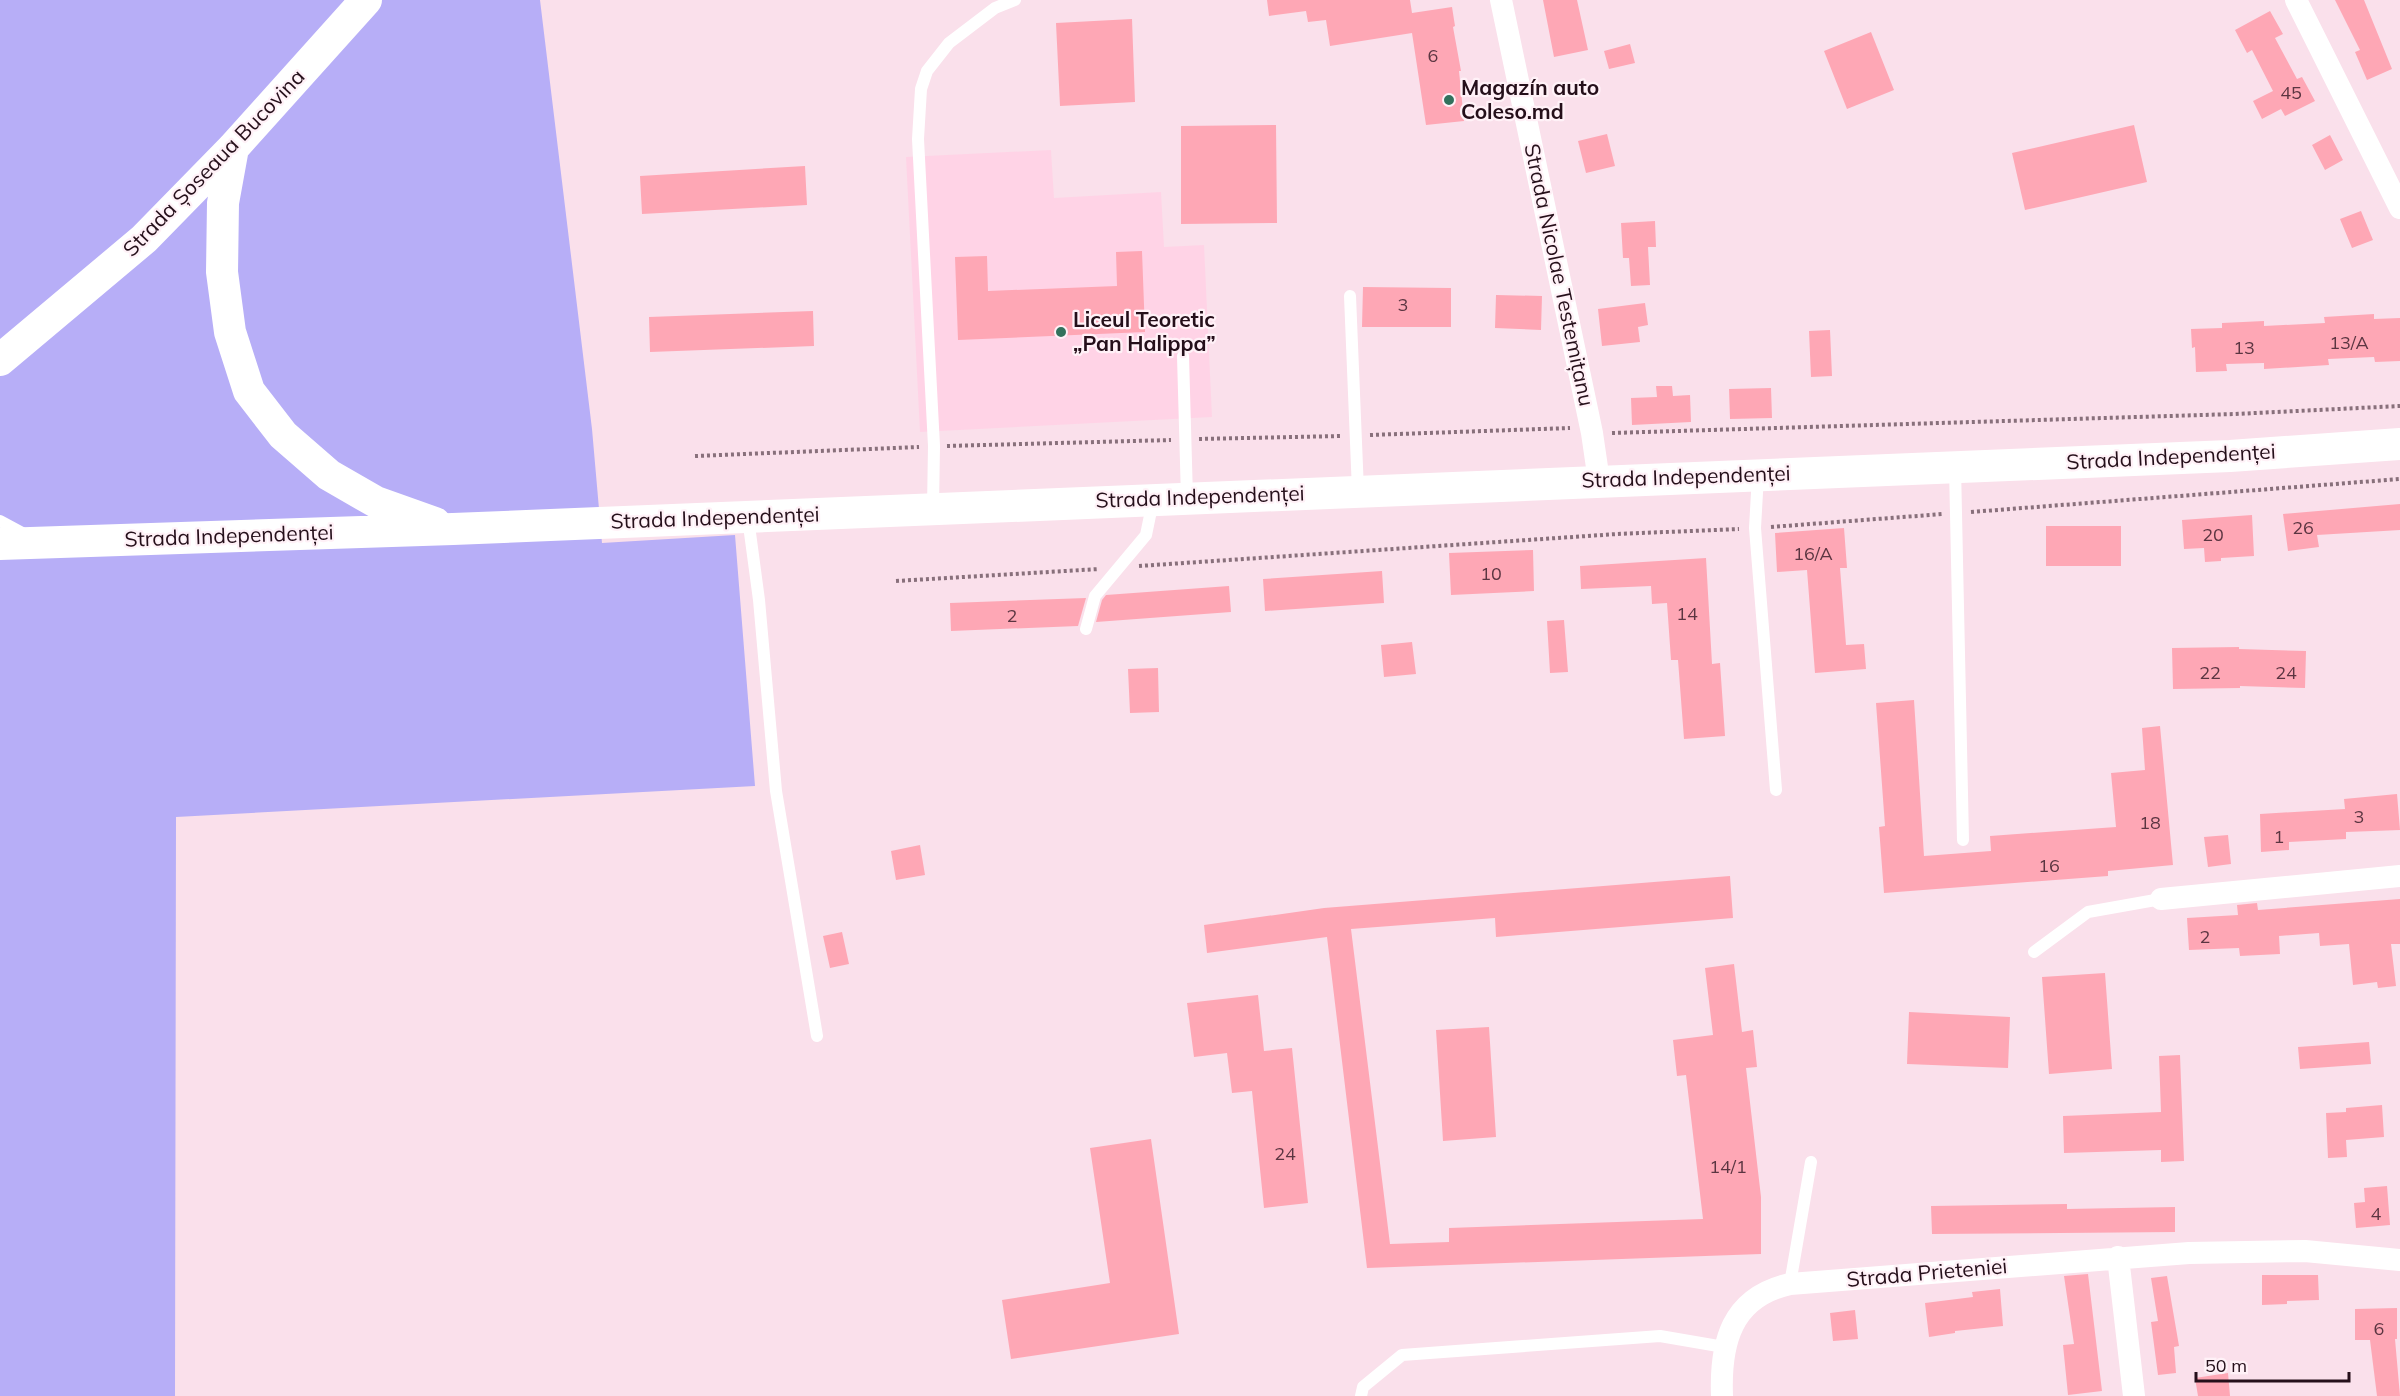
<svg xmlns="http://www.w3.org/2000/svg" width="2400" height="1396" font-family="Mulish,sans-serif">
<rect width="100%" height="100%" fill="#fae0eb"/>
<path fill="#ffd3e6" d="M1051 150 1054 198 1161 192 1164 247 1204 245 1212 417 920 432 906 157Z"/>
<path fill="#b7aef7" d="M0 0H540L592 429 602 543 735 535 755 786 176 817 175 1396H0Z"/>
<path fill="#fea7b5" d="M1267 0H1410L1412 13 1452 7 1455 26 1453 27 1461 71H1459L1464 121 1426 125 1412 33 1330 46 1326 20 1308 22 1306 11 1269 16Z
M1543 0H1577L1588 50 1554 57Z
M2335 0H2364L2392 69 2367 80 2355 52 2360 50Z
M2270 11 2283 34 2275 38 2297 79 2302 77 2315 101 2285 116 2281 109 2262 119 2253 101 2273 91 2252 50 2247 53 2235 30Z
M1132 19 1135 102 1060 106 1056 23Z
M1871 32 1894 90 1847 109 1824 51Z
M1630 44 1635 63 1609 69 1604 51Z
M1276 125 1277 223 1181 224V126Z
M2134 125 2147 182 2025 210 2012 153Z
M1607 134 1615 166 1586 173 1578 141Z
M2330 135 2343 160 2325 170 2312 145Z
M805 166 807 205 642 214 640 176Z
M2361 211 2373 240 2352 248 2340 219Z
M1655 221 1656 247H1648L1650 285 1631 286 1629 258H1623L1621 223Z
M1142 251 1145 332 958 340 955 257 987 256 988 291 1117 286 1116 252Z
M1363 287 1451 288V327H1362Z
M1496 295 1542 296 1541 330 1495 328Z
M1645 303 1648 325 1638 327 1640 342 1602 346 1598 309Z
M813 311 814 346 650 352 649 317Z
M2374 314V319L2400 318V361L2375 362 2374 357 2328 359 2329 365 2264 369V363L2226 364 2227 371 2196 372 2195 347 2192 348 2191 329 2222 328V323L2264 321V326L2325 323 2324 317Z
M1830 330 1832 376 1811 377 1809 331Z
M1656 386H1672L1673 396 1690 395 1691 422 1632 425 1631 398 1657 397Z
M1771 388 1772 418 1730 419 1729 389Z
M2400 504V530L2317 535 2319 547 2288 551 2283 514Z
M2252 515 2254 556 2221 558V561L2205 562 2204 548 2184 549 2182 520Z
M2046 526H2121V566H2046Z
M1844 528 1847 568H1840L1846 645 1864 644 1866 669 1815 673 1807 570 1777 572 1775 533Z
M1533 550 1534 591 1451 595 1449 553Z
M1706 558 1712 664 1720 663 1725 736 1684 739 1678 660H1671L1667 603 1652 604 1651 586 1581 589 1580 566Z
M1382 571 1384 603 1265 611 1263 579Z
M1229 586 1231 612 1096 622 1102 600 1106 595Z
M1086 598 1078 626 951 631 950 603Z
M1564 620 1568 672 1550 673 1547 621Z
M1412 642 1416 674 1384 677 1381 645Z
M2239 647V649L2306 651 2305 688 2240 686V688L2173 689 2172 648Z
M1158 668 1159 712 1130 713 1128 669Z
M1914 700 1924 856 1991 851 1990 836 2116 827 2111 773 2145 770 2142 728 2160 726 2173 865 2108 871V876L1884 893 1879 827 1885 826 1876 703Z
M2397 794 2400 830 2346 832V839L2289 842V850L2261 852 2260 814 2345 809 2344 799Z
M2228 835 2231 864 2208 867 2204 837Z
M920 845 925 875 896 880 891 851Z
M1730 876 1733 918 1496 937 1495 918 1351 929 1390 1244 1449 1242V1228L1703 1219 1686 1075 1677 1076 1673 1040 1713 1035 1705 968 1734 964 1742 1032 1753 1030 1757 1067 1746 1068 1761 1197V1254L1367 1268 1327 937 1207 953 1204 925 1324 908Z
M2400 899V944H2391L2396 986 2378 988 2377 982 2353 985 2349 944 2320 946 2319 933 2279 936 2280 954 2240 956 2239 948 2189 950 2187 918 2238 915 2237 905 2257 903 2258 910Z
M842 932 849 964 830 968 823 936Z
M2105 973 2112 1069 2049 1074 2042 977Z
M1258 995 1264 1051 1292 1048 1308 1203 1264 1208 1252 1091 1232 1093 1227 1053 1194 1057 1187 1003Z
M1909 1012 2010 1017 2008 1068 1907 1064Z
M1489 1027 1496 1137 1443 1141 1436 1030Z
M2369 1042 2371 1064 2300 1069 2298 1047Z
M2180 1055 2184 1161 2161 1162V1150L2064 1153 2063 1116 2161 1112 2159 1056Z
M2382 1105 2384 1137 2346 1140 2347 1157 2328 1158 2326 1113 2346 1112V1108Z
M1151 1139 1179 1334 1011 1359 1002 1300 1110 1283 1090 1148Z
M2387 1186 2390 1225 2356 1228 2354 1203 2365 1202 2364 1188Z
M2067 1204V1209L2175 1207V1232L1932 1234 1931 1206Z
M2088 1274 2102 1391 2068 1395 2063 1345 2074 1344 2064 1276Z
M2262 1275H2318L2319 1300 2287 1301V1304L2262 1305Z
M2167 1276 2179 1346 2174 1347 2176 1373 2158 1375 2151 1322 2158 1321 2151 1278Z
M2000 1289 2003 1326 1955 1331V1333L1929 1337 1925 1303 1973 1297 1972 1292Z
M2397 1308V1339H2395L2400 1396H2377L2370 1340H2355V1309Z
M1855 1310 1858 1339 1833 1341 1830 1313Z
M2228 1373 2230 1396H2198L2195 1378Z"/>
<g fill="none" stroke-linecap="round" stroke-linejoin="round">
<path stroke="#88707b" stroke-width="4" stroke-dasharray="3 3" stroke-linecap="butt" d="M1612 433 2235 414 2400 406
M1370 435 1570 428
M1199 439 1342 436
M947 446 1171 440
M695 456 919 447
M1971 512 2400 479
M1771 527 1943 514
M1139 566 1617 534 1739 529
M896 581 1099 569"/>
<path stroke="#fff" stroke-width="12" d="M1350 296 1358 491
M1183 356 1187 498
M1955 467 1963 840
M1758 475 1755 528 1776 790
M933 508 934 446 918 139 921 89 927 71 949 43 995 8 1015 0
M748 518 759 600 776 791 817 1036
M0 521 26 535
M1086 629 1095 596 1146 535 1153 501
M2034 952 2088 912 2161 899
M1790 1284 1811 1162
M1361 1396 1363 1387 1402 1355 1660 1336 1724 1347"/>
<path stroke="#fff" stroke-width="22" d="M1501 0 1592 433 1599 481
M2296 0 2400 208
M2161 899 2400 876
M2118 1257 2134 1396
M1722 1396C1720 1343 1731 1297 1790 1284L2189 1253 2305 1251 2400 1260"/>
<path stroke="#fff" stroke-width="32" d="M233 148 223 203 222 272 230 332 249 391 283 435 329 475 376 502 435 523
M0 360 144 239 233 148 366 0
M0 544 453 529 2230 456 2400 444"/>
</g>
<g fill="#33715c" stroke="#fff1f7" stroke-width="2">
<circle cx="1449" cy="100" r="6"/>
<circle cx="1061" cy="332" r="6"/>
</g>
<g text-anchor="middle" stroke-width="4.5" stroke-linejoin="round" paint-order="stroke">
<g font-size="18" fill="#5b3541">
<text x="1433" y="62">6</text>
<text x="2291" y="99">45</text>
<text x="1403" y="311">3</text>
<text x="2349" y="349">13/A</text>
<text x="2244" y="354">13</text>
<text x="2303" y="534">26</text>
<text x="2213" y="541">20</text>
<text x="1813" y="560">16/A</text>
<text x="1491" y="580">10</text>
<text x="1687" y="620">14</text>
<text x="1012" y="622">2</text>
<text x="2210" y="679">22</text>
<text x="2286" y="679">24</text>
<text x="2359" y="823">3</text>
<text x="2150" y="829">18</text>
<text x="2279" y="843">1</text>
<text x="2049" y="872">16</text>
<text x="2205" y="943">2</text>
<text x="1285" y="1160">24</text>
<text x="1728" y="1173">14/1</text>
<text x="2376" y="1220">4</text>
<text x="2379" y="1335">6</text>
</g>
<g font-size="21" font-weight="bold" fill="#250f1a" stroke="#fff1f7" text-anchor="start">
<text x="1461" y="95">Magazín auto<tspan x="1461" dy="24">Coleso.md</tspan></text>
<text x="1073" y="327">Liceul Teoretic<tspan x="1073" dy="24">„Pan Halippa”</tspan></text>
</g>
<g font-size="21" fill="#250f1a" stroke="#fff1f7">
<text transform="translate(214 163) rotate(-46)" y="7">Strada Șoseaua Bucovina</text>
<text transform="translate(1559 275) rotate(78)" y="7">Strada Nicolae Testemițanu</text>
<text transform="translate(2171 457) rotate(-3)" y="7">Strada Independenței</text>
<text transform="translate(1686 477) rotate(-2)" y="7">Strada Independenței</text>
<text transform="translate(1200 497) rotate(-2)" y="7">Strada Independenței</text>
<text transform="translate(715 518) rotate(-2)" y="7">Strada Independenței</text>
<text transform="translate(229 536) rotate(-2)" y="7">Strada Independenței</text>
<text transform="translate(1927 1273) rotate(-5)" y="7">Strada Prieteniei</text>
</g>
</g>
<path d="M2196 1372v9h153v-9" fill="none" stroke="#250f1a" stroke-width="3"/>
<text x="2205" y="1372" font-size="18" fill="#250f1a" stroke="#fff1f7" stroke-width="4.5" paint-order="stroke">50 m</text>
</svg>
